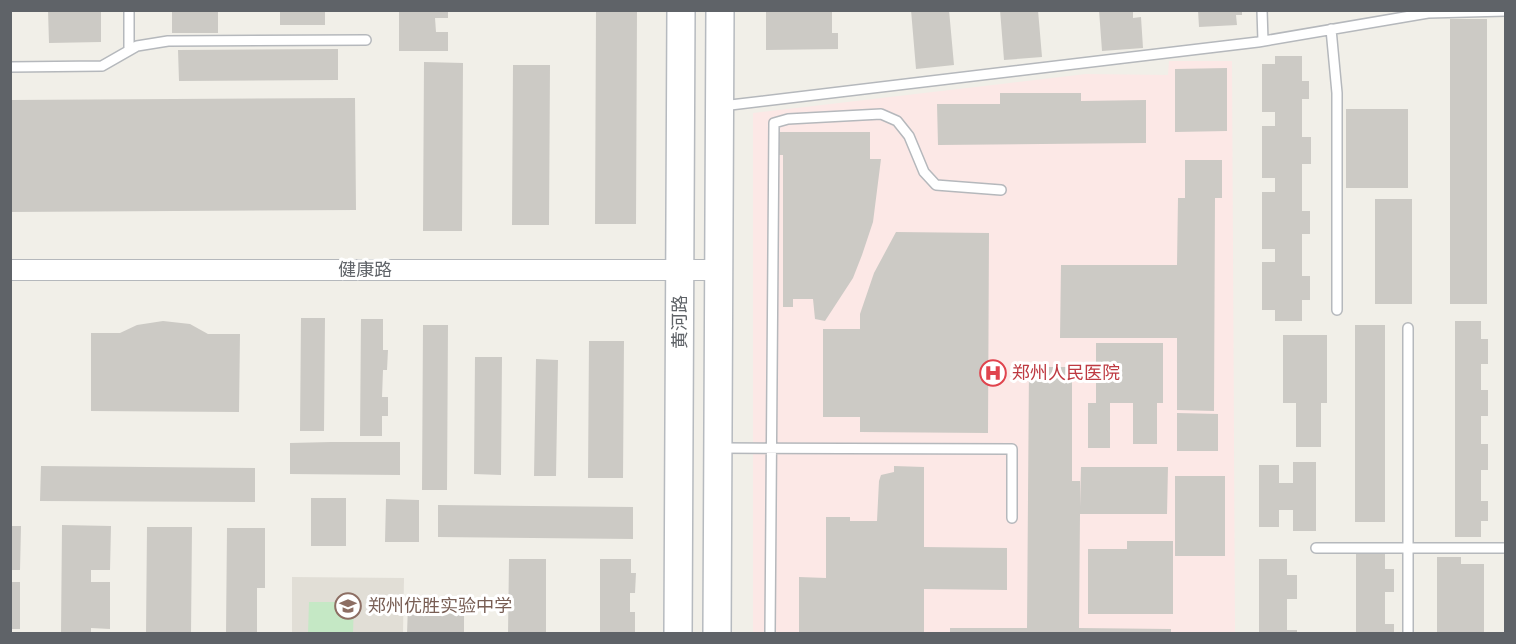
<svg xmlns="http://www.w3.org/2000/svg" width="1516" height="644" font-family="Lato,'Noto Sans SC',sans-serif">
<rect width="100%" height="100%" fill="#f1efe8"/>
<path fill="#e1ded6" d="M292 577 404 578 403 633 292 634Z"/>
<path fill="#fce8e6" d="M1169 61H1232L1235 633 753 634V113L1086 74 1168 75Z"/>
<path fill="#c5e8c5" d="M309 602H354L353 633H308Z"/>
<path fill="#cccac5" d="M48 10H101V42L49 43Z
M172 10H218V33H172Z
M280 10H325V25H280Z
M399 10H448V18H435L436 32H448V51H399Z
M596 10H637L636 224H595Z
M766 10H832V33H838V49L766 50Z
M911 10H949L954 65 916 69Z
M1000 10H1038L1042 57 1004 60Z
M1099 10H1133V18L1141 17 1143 48 1102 51Z
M1198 10H1242V15H1236L1237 25 1199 27Z
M1450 19H1487V304H1450Z
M338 49V80L179 81 178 50Z
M1275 56H1302V81H1309V99H1302V137H1311V164H1302V211H1310V234H1302V276H1310V300H1302V321H1275V310H1262V262H1275V249H1262V192H1275V178H1262V126H1275V112H1262V64H1275Z
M424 62 463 63 462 231H423Z
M513 65H550L549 225H512Z
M1227 68V131L1175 132V69Z
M1000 93H1081V101L1146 100V143L938 145 937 104H1000Z
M355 98 356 210 10 212V100Z
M1346 109H1408V188H1346Z
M779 132H870V159H881L873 222 862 255 853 278 825 321 815 319 813 299H793V307H783V155H779Z
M1185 160H1222V198H1215L1214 411 1177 410V338H1060L1061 265H1177L1178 198H1185Z
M1375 199H1412V304H1375Z
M896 232 989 233 988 433 860 432V417H823V329H860V314L874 273Z
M301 318H325L324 431H300Z
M361 319H383V350H388L387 370H383L382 397H388V416H382V436H360Z
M163 321 190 324 208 334H240L239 412 91 411V333H120L137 325Z
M1455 321H1481V339H1488V364H1481V390H1488V416H1481V444H1488V470H1481V501H1488V521H1481V537H1455Z
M423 325H448L447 490H422Z
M1355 325H1385V522H1355Z
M1283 335H1327V403H1321V447H1296V403H1283Z
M589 341H624L623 478H588Z
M1096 343H1163V403H1157V444H1133V403H1110V448H1088V403H1096Z
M475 357H502L501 475 474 474Z
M536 359 558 360 556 476H534Z
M1029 367H1072V481H1080V507L1081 467H1168L1167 514H1080L1079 628 1171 629V634H950V628H1027Z
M1177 413 1218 414V451H1177Z
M331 442H400V475L290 474V443Z
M1293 462H1316V531H1293V510H1279V527H1259V465H1279V483H1293Z
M41 466 255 468V502L40 501Z
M894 466 924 467V547L1007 548V590L924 589V634H799V577L826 578V517H850V521H877L879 481 881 475 894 472Z
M1175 476H1225V556H1175Z
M311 498H346V546H311Z
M386 499 419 500V542H385Z
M438 505 633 507V539L438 537Z
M62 525 111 526 110 570H91V582H110V629L91 628V634H61Z
M10 526H21L20 570H10Z
M147 527H192L191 634H146Z
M227 528H265V588H257V634H226Z
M1127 541H1173V614H1088V549H1127Z
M1356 553H1385V569H1394V592H1385V624H1394V634H1356Z
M1437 557H1461V564H1484V634H1437Z
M509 559H546V634H508Z
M600 559H631V573H636L635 593H630V612H635V634H600Z
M1259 559H1287V575H1297V599H1287V630H1297V634H1259Z
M10 582H20V629H10Z
M408 605H464V634H407Z"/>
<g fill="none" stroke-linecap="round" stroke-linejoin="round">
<g stroke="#b5b8bc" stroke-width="12">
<path id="lane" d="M129 10V50
M1262 10 1263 41
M1331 29 1337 93V310
M10 67 102 66 137 46 168 41 366 40
M722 106 1258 42 1428 13 1506 11
M1408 328V634
M721 448 1012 449V518
M1316 548H1506
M770 634 774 123 788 119 881 114 897 121 909 136 924 172 936 185 1001 190"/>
</g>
<g stroke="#b5b8bc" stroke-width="22">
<path id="street" d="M10 270H719"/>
</g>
<g stroke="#b6babf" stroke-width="30">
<path id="secondary" d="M678 634 681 10
M717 634 720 10"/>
</g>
<use href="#lane" stroke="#fff" stroke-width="9"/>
<use href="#street" stroke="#fff" stroke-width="20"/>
<use href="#secondary" stroke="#fff" stroke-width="27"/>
</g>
<defs>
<g id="hospital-ring" transform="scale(1.35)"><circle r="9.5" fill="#fff" stroke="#e0444e" stroke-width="1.5"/><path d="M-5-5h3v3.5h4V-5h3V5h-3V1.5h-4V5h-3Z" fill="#e0444e"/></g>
<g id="school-ring" transform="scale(1.35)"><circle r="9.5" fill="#fff" stroke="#8d6e63" stroke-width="1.5"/><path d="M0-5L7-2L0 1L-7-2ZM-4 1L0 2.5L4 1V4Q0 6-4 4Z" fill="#8d6e63"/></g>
</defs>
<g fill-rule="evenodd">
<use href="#hospital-ring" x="993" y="373"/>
<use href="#school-ring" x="348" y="606"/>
</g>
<g text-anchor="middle" stroke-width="6" stroke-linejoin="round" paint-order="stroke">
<g font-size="18" fill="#5f6368" stroke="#fff">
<text x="365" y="276">健康路</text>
<text transform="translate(680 322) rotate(-90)" y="6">黄河路</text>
</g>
<g font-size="18" fill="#be3a42" stroke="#fff" text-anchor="start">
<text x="1012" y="379">郑州人民医院</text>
</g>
<g font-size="18" fill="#785e54" stroke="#fff" text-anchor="start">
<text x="368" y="612">郑州优胜实验中学</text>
</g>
</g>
<rect width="1516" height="644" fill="none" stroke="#5f6368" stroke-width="24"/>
</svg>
